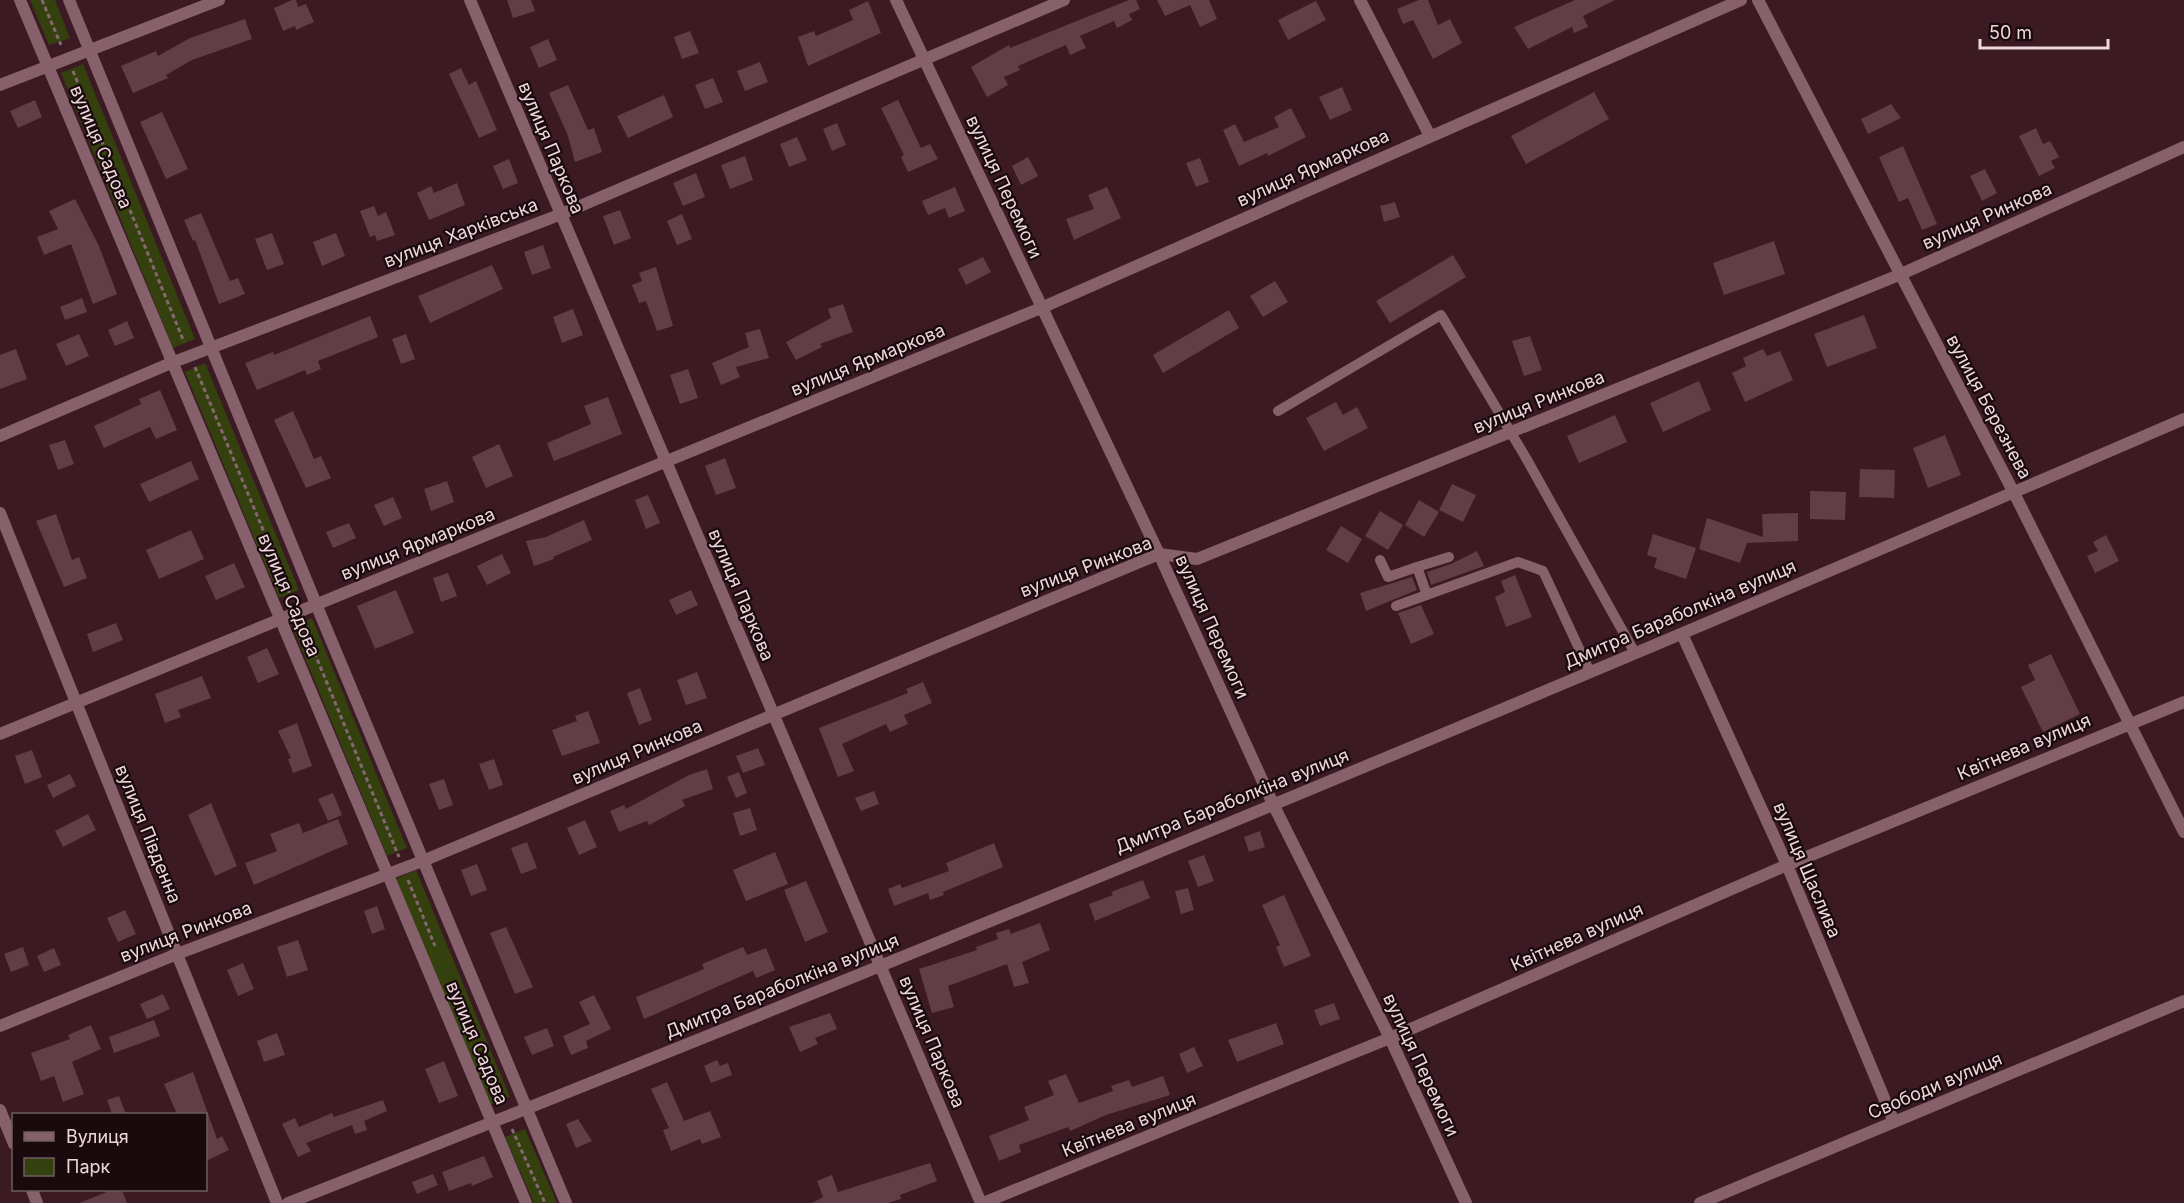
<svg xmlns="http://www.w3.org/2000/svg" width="2184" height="1203" font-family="Inter,sans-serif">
<rect width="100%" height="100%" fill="#3b1a24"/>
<path fill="#34400e" d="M30 0H55L70 38 49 45Z
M83 64 195 339 173 348 61 73Z
M205 363 299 590 279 598 185 372Z
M312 618 407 848 387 856 292 626Z
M416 870 510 1097 490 1105 396 879Z
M525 1129 557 1203H534L505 1137Z"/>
<path fill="#613d46" d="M292 0H296L298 7 306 4 314 22 296 30 295 26 283 31 274 8Z
M507 0H531L535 11 513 18Z
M1129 0H1136L1140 9 1129 14 1132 20 1117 28 1114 21 1080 36 1086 48 1070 55 1066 45 1018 66 1020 70 1004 77 1008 85 987 97 971 67 1009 45 1010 48Z
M1157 0H1209L1217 19 1200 27 1190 5 1165 16Z
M1419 0H1428L1438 25 1450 19 1462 43 1433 59 1413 20 1403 24 1397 9Z
M1575 0H1615L1583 16 1588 27 1574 33 1572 27 1528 49 1514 27Z
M868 1 881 33 808 66 798 37 814 31 816 36 853 20 849 10Z
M1316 1 1326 20 1288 40 1278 20Z
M245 19 252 39 192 60 166 75 168 78 133 93 121 66 156 51 158 56 190 38Z
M690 31 699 53 682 59 674 37Z
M548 39 557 60 539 68 530 47Z
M760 62 768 82 745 91 737 71Z
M461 68 469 85 476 81 497 130 479 138 449 74Z
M713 78 723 102 705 109 695 85Z
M568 85 588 130 594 128 602 152 575 162 568 136 549 93Z
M1342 87 1352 110 1330 120 1319 97Z
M1594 92 1609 119 1526 164 1511 136Z
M664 95 673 117 628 138 617 116Z
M35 100 42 117 18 128 10 111Z
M898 100 921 148 930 144 938 159 908 172 901 157 904 155 881 108Z
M1891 104 1901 118 1868 134 1861 119Z
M1291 108 1306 137 1268 156 1267 153 1239 166 1223 130 1235 124 1244 142 1279 127 1274 117Z
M162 112 188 169 166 179 140 122Z
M837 123 846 145 832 151 823 129Z
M2036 128 2043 144 2050 141 2059 157 2051 161 2055 168 2039 176 2019 136Z
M797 137 807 160 789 167 780 144Z
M1903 146 1937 224 1922 230 1908 198 1899 202 1879 157Z
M745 156 753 180 730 189 721 165Z
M1028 157 1038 176 1021 185 1012 166Z
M1200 158 1209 182 1196 187 1186 163Z
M509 159 518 183 503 189 493 166Z
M1985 169 1997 193 1982 201 1970 176Z
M696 173 705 197 683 206 673 183Z
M457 183 465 205 429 220 417 193 431 186 434 193Z
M955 187 965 211 949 218 945 208 928 215 922 201Z
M1107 187 1121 218 1074 240 1066 219 1094 209 1088 195Z
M75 199 99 246 117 294 93 304 71 244 44 255 37 237 58 229 49 211Z
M1395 202 1400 217 1384 222 1380 206Z
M374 206 378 216 386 212 395 235 377 241 375 235 370 237 360 211Z
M620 210 631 238 614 245 603 216Z
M201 213 230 281 238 278 245 294 219 304 195 240 193 241 184 220Z
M682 214 692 239 677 245 667 221Z
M272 233 284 264 267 270 255 239Z
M336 233 345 256 322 266 313 242Z
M1774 241 1785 274 1724 295 1713 263Z
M543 245 551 268 532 275 524 252Z
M1453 255 1466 277 1390 323 1376 301Z
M983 257 991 272 966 285 958 269Z
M492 265 503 289 430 323 418 296Z
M656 267 673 326 657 331 646 301 639 303 632 285 642 281 639 273Z
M1275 281 1288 302 1263 317 1250 296Z
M82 298 87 312 65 320 60 307Z
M843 304 853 332 820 344 822 347 796 360 786 342 831 318 828 309Z
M573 309 583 335 562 343 553 317Z
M1229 310 1239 328 1163 373 1153 355Z
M1864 315 1877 348 1827 367 1814 334Z
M370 316 378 337 318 361 321 369 307 375 305 370 257 390 245 363 273 352 274 355Z
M127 321 134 338 115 346 108 330Z
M760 329 769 358 736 367 740 377 721 385 712 363 749 347 745 333Z
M79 334 89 356 66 366 56 344Z
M406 334 415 359 401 364 392 339Z
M1530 336 1542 370 1524 376 1512 341Z
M16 349 27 379 0 389V355Z
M1763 349 1767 356 1780 351 1793 380 1745 402 1732 373 1746 366 1743 358Z
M688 369 698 398 680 404 670 375Z
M1699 381 1711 410 1663 432 1650 403Z
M160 390 177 430 156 439 150 427 104 448 94 426 141 404 139 399Z
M608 397 622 434 554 461 547 443 591 424 584 406Z
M1336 402 1343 415 1357 407 1368 428 1324 451 1306 418Z
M293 411 314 459 321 456 331 478 306 488 274 420Z
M1615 415 1627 442 1579 463 1567 436Z
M1945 435 1961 475 1928 488 1913 448Z
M65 440 74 464 58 470 49 445Z
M499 444 513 476 486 488 472 457Z
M725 458 736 488 716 495 705 466Z
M191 461 199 479 149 502 140 484Z
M1860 469 1895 470 1894 498 1859 497Z
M447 481 454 502 431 511 424 489Z
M1452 484 1476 495 1463 522 1439 510Z
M1810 491 1846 492 1845 520 1810 519Z
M648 495 660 523 646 529 635 500Z
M393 497 402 518 384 526 374 505Z
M1419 500 1439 512 1424 537 1405 525Z
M1380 511 1403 525 1388 550 1365 536Z
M1798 513V541L1747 543 1740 563 1699 549 1707 518 1763 537 1762 514Z
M56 514 72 560 79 557 87 578 64 587 36 521Z
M584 520 592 540 553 557 554 559 534 566 526 541 546 537Z
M349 523 356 538 333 548 326 532Z
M1341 526 1362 539 1348 563 1326 550Z
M191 530 204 559 159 579 146 550Z
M1653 534 1696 548 1686 579 1654 568 1657 558 1647 555Z
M2106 535 2119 561 2095 573 2087 556 2098 551 2093 542Z
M1477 551 1484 566 1431 585 1427 572 1451 564Z
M502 554 511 573 487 585 477 566Z
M234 563 245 587 216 600 205 576Z
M448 573 457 596 441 602 433 578Z
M1515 575 1532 617 1506 627 1495 597 1505 592 1501 581Z
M1412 577 1417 590 1366 611 1360 593Z
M396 590 414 633 375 649 357 606Z
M691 590 698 605 676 615 669 600Z
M1421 605 1434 634 1411 644 1398 613Z
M116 623 123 640 93 652 87 634Z
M267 648 279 674 258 683 247 657Z
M2051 654 2080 714 2043 732 2021 687 2035 680 2028 665Z
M697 672 707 698 686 705 677 680Z
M202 676 211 698 178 710 181 717 165 723 155 694Z
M923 682 932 703 904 715 908 724 890 732 886 724 842 744 854 771 838 777 819 728 908 693 906 689Z
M640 688 652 720 639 725 627 693Z
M588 711 600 743 562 756 552 730 577 721 575 716Z
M297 723 312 766 293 773 288 759 291 758 278 731Z
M758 748 765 765 743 773 736 756Z
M32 750 42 777 25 784 15 756Z
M494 759 503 785 489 790 479 764Z
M707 769 713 789 682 800 685 806 649 825 647 821 619 832 610 811 624 805 626 809 689 775Z
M739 772 747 793 736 798 727 777Z
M70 774 76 786 53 798 47 785Z
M444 779 453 805 439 810 429 784Z
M874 791 879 804 861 811 855 798Z
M333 793 342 815 328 821 318 799Z
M211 803 237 866 215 876 188 815Z
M750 808 757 830 740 836 733 813Z
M88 814 96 830 63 847 55 831Z
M338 819 348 844 254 885 245 863 277 851 270 834 299 823 303 833Z
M585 820 597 847 579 855 567 828Z
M1260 831 1265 847 1249 852 1244 837Z
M527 842 537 868 521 874 511 848Z
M994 843 1003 867 943 892 944 895 930 900 928 893 894 906 888 889 900 884 902 888 949 871 946 863Z
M775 852 788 884 746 901 733 870Z
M1204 855 1214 881 1198 887 1188 861Z
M477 864 487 890 471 896 461 870Z
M1143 880 1150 898 1095 921 1089 904 1113 895 1111 892Z
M806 881 828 932 805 942 784 890Z
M1188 888 1194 910 1181 914 1175 891Z
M1284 895 1311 956 1284 967 1276 947 1280 945 1262 905Z
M377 906 385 929 372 934 364 911Z
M125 910 136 934 118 942 107 918Z
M1040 923 1050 950 1022 962 1029 983 1014 987 1007 964 948 986 954 1007 932 1013 919 969 977 950 976 947 998 939 996 933 1009 929 1011 934Z
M506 927 533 987 515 994 490 933Z
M298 940 308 970 287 977 277 947Z
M23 947 29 965 11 972 4 954Z
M743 947 747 955 766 948 775 970 756 978 753 971 644 1019 636 997 704 969 702 964Z
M54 948 61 965 44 972 37 956Z
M243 963 254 989 238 996 227 970Z
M163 994 170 1009 147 1019 140 1004Z
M594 995 611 1029 586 1041 588 1048 571 1055 563 1036 590 1024 579 1002Z
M1334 1003 1340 1019 1320 1026 1314 1010Z
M830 1013 837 1029 815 1038 818 1044 800 1052 789 1027Z
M154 1020 160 1036 114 1053 109 1037Z
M1276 1023 1284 1044 1237 1062 1228 1040Z
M91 1025 101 1049 72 1062 84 1094 63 1102 54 1076 41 1081 31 1053 70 1039 68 1035Z
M547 1028 554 1046 532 1055 524 1037Z
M277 1033 285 1055 264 1062 257 1041Z
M1194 1047 1203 1066 1187 1073 1179 1054Z
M717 1060 720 1066 728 1063 732 1075 711 1083 704 1066Z
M444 1061 458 1096 439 1103 425 1069Z
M193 1072 217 1139 222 1136 229 1150 206 1161V1114H177L164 1084Z
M1066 1074 1079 1103 1113 1091 1111 1086 1129 1080 1132 1087 1163 1076 1170 1095 1106 1115 1070 1131 1068 1127 1019 1145 1021 1152 999 1161 989 1136 1029 1120 1024 1107 1054 1095 1048 1081Z
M667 1082 684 1121 710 1111 721 1137 702 1144 700 1139 671 1151 663 1130 669 1128 651 1089Z
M119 1096 126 1114H112L107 1100Z
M383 1100 387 1111 364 1121 367 1130 355 1134 352 1125 306 1143 311 1151 298 1157 282 1124 295 1118 299 1127 332 1113 334 1117Z
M578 1119 592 1141 576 1148 566 1124Z
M484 1156 493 1177 472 1186 471 1183 449 1191 442 1172Z
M930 1163 937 1181 900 1195 901 1199 888 1203H812L823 1197 817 1181 832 1175 838 1192Z
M433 1174 438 1185 417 1194 412 1182Z
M112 1190H122L127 1203H79Z"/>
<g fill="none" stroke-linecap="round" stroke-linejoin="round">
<path stroke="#84676f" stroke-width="3" stroke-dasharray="4.5 3" stroke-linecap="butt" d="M42 0 61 45
M73 71 184 342
M195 367 292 599
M303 625 399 857
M408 880 435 946
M512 1129 545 1203"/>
<path stroke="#86616b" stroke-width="10" d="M1278 411 1441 315 1526 458 1635 653
M1380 560 1388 577 1417 567 1427 595
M1417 567 1449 557
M1396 606 1518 562 1543 571 1590 672"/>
<path stroke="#86616b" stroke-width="12" d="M20 0 526 1203
M69 0 316 604 566 1203
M470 0 981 1203
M896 0 1159 554 1273 804 1390 1038 1466 1203
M1360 0 1430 136
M1758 0 2014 493 2184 832
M0 85 219 0
M0 436 171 363 559 215 1064 0
M0 513 277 1203
M1682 634 1787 865 1894 1122
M0 734 1041 308 1741 0
M0 1026 177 954 425 860 1159 554 1197 559 1899 275 2184 147
M0 1110 14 1144
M32 1190 37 1203
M288 1203C924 953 1556 690 2184 419
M983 1203 1390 1038 1787 865 2184 702
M1700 1203 2184 1001"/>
</g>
<g text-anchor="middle" stroke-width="4.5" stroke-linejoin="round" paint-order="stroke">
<g font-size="18" fill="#eed7dc" stroke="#190a0e">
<text transform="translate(101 147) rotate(67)" y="6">вулиця Садова</text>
<text transform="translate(551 148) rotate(67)" y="6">вулиця Паркова</text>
<text transform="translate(1313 168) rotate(-24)" y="6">вулиця Ярмаркова</text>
<text transform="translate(1004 187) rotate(65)" y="6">вулиця Перемоги</text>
<text transform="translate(1987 216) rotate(-24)" y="6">вулиця Ринкова</text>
<text transform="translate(461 233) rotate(-21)" y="6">вулиця Харківська</text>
<text transform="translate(868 360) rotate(-22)" y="6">вулиця Ярмаркова</text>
<text transform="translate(1539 402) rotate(-22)" y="6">вулиця Ринкова</text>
<text transform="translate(1989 407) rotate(62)" y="6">вулиця Березнева</text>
<text transform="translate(418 544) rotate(-22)" y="6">вулиця Ярмаркова</text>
<text transform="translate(1086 567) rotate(-21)" y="6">вулиця Ринкова</text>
<text transform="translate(289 595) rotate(67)" y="6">вулиця Садова</text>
<text transform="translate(741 595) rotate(67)" y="6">вулиця Паркова</text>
<text transform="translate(1680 614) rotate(-23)" y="6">Дмитра Бараболкіна вулиця</text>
<text transform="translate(1212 627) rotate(66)" y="6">вулиця Перемоги</text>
<text transform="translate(2024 747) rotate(-23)" y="6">Квітнева вулиця</text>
<text transform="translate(637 752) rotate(-23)" y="6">вулиця Ринкова</text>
<text transform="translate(1232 801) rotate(-22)" y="6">Дмитра Бараболкіна вулиця</text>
<text transform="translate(148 834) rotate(68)" y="6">вулиця Південна</text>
<text transform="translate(1807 870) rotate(67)" y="6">вулиця Щаслива</text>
<text transform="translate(186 932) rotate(-21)" y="6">вулиця Ринкова</text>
<text transform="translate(1577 937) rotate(-24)" y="6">Квітнева вулиця</text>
<text transform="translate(782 986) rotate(-22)" y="6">Дмитра Бараболкіна вулиця</text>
<text transform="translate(932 1042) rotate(67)" y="6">вулиця Паркова</text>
<text transform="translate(477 1043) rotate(67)" y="6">вулиця Садова</text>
<text transform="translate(1421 1065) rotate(65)" y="6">вулиця Перемоги</text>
<text transform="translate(1935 1086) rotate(-23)" y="6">Свободи вулиця</text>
<text transform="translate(1129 1125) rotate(-22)" y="6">Квітнева вулиця</text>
</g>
</g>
<rect x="12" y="1113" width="195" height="78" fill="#190a0e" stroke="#6e5c60" stroke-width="1.5"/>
<rect x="24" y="1132" width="30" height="9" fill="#86616b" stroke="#6e5c60" stroke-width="1.5"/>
<text x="66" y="1143" font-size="18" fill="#eed7dc">Вулиця</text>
<rect x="24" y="1158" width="30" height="18" fill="#34400e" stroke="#6e5c60" stroke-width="1.5"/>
<text x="66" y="1173" font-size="18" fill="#eed7dc">Парк</text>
<path d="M1980 39v9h128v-9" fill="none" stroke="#eed7dc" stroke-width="3"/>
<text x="1989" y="39" font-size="18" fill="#eed7dc" stroke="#190a0e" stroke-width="4.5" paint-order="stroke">50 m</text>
</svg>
